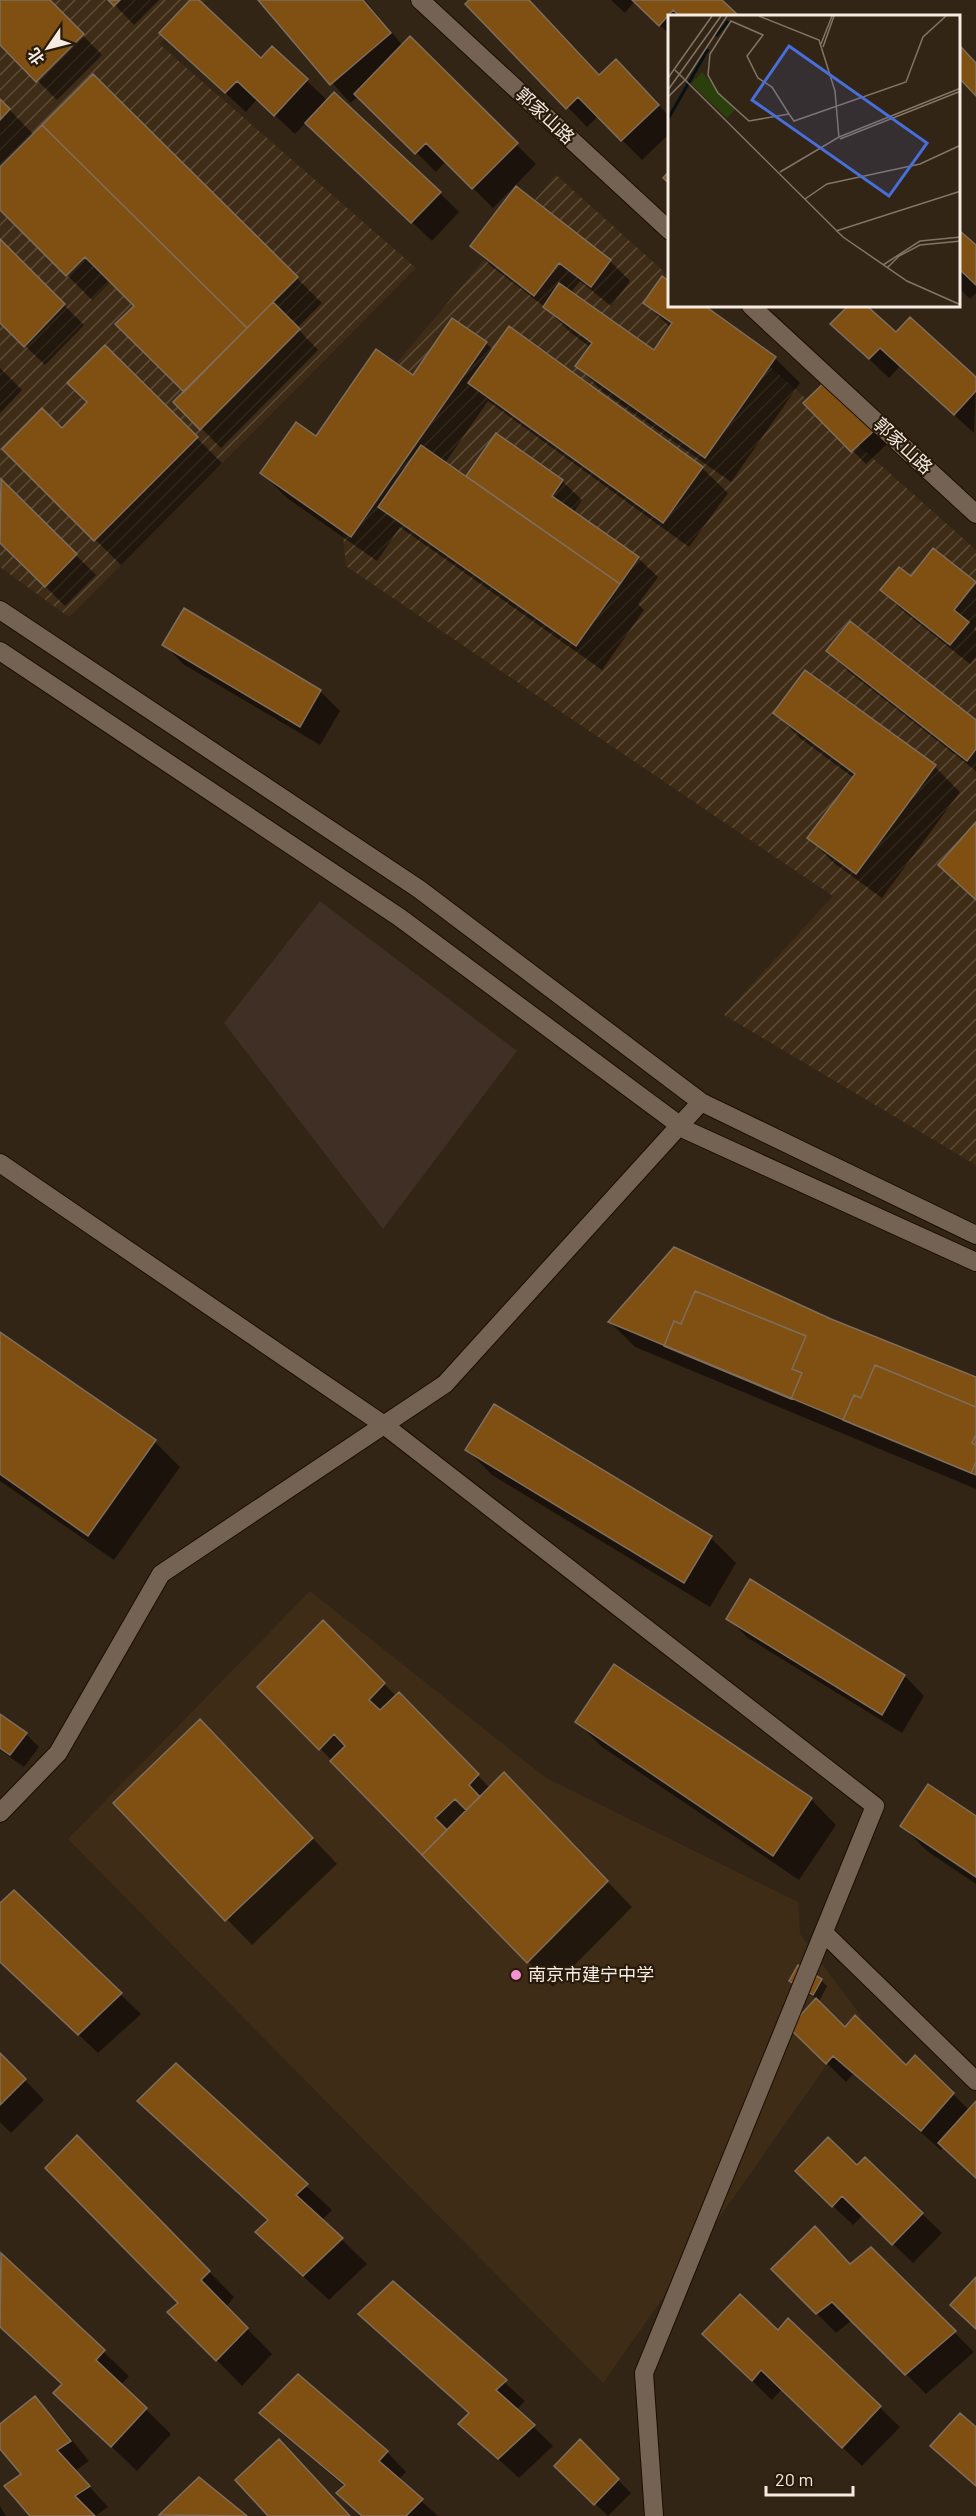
<svg xmlns="http://www.w3.org/2000/svg" width="976" height="2516" font-family="Barlow,'Noto Sans SC',sans-serif">
<defs>
<pattern id="industrial-furrows" width="10" height="10" patternUnits="userSpaceOnUse" patternTransform="scale(1.5)"><rect width="10" height="10" fill="#3f2c17"/><path d="M-1 1l2-2M0 10L10 0M9 11l2-2" fill="none" stroke="#5b4b38"/></pattern>
</defs>
<rect width="100%" height="100%" fill="#332516"/>
<path fill="#402f25" d="M320 901 517 1051 383 1229 224 1023Z"/>
<path fill="url(#industrial-furrows)" d="M0 0H206L159 44 416 268 69 617 0 567Z
M556 175 670 277V306H702L976 550V1165L724 1015 833 896 346 566 334 437Z"/>
<path fill="#3f2c17" d="M310 1591 546 1778 798 1902 800 1934 861 2016 603 2383 68 1839Z"/>
<path fill="#0007" d="M0 0H48L102 55 57 100 0 43Z
M110 0H159L134 25Z
M192 0H197L261 60 272 48 328 101 440 193 459 212 432 241 306 122 295 134 257 99 246 112 181 52Z
M260 0H365L403 46 410 39 536 164 493 208 446 161 436 172 359 96 350 103Z
M471 0H528L600 76 635 81 670 117V133L642 160 598 116 587 127 467 4Z
M611 0H719L737 16H670V35L635 1 625 13Z
M961 50 976 65V94L960 77Z
M93 76 322 303 297 328 318 350 221 448 175 402 186 392 136 306 111 281 92 300 0 208V100L34 135Z
M517 188 610 261 630 281 611 306 580 281 570 293 654 352 671 328 645 303 702 306 775 358 800 383 731 482 602 391 577 366 590 347 570 332 545 307 491 266 472 246Z
M960 233 976 247V293L970 299 960 289Z
M0 241 84 325 45 365 0 321Z
M850 306H864L896 334 976 379 974 433 900 366 889 378 832 324Z
M486 343 493 350 702 468 728 493 689 547 488 401 445 463 472 482 562 481 582 500 574 512 638 558 658 577 638 604 644 610 602 670 400 527 377 561 287 498 262 473 413 377Z
M105 347 222 463 121 565 4 449 62 430 88 402Z
M0 368 22 390 0 413Z
M830 379 890 441 866 464 805 403Z
M1 481 96 575 65 606 0 541Z
M934 550 976 584V626L974 629 976 631V657L970 664 902 610 882 590 911 578Z
M185 610 320 691 340 711 320 745 183 664 164 644Z
M828 651 976 722V771L848 671Z
M775 713 935 767 960 792 882 898 834 863 809 838 854 778 800 738Z
M831 1320 976 1379V1489L635 1347 610 1322Z
M0 1334 155 1442 180 1467 114 1560 0 1481Z
M467 1450 711 1538 736 1563 710 1607 492 1475Z
M751 1581 905 1676 924 1696 902 1733 748 1638 728 1618Z
M323 1622 397 1697 424 1720 490 1788 529 1800 632 1907 553 1987 260 1687Z
M0 1716 26 1734 39 1747 24 1767 0 1750Z
M577 1722 811 1799 836 1825 799 1880 602 1747Z
M226 1746 337 1864 252 1945 115 1803Z
M976 1818V1884L927 1851 902 1826Z
M14 1892 141 2014 98 2053 0 1961V1905Z
M821 1980 827 1986 819 2002 845 2029 906 2067 916 2057 970 2111 976 2104V2178L944 2146 941 2150 853 2074 846 2082 791 2028 817 1999 797 1987Z
M0 2054 44 2100 11 2133 0 2122Z
M176 2065 332 2210 322 2220 367 2264 329 2300 282 2257 269 2221 165 2126Z
M77 2137 234 2297 226 2307 272 2354 242 2386 170 2312 180 2303Z
M865 2159 942 2233 913 2263 863 2215 853 2225 817 2191 857 2167Z
M815 2228 851 2266 871 2249 974 2352 926 2394 852 2320 836 2333 773 2269Z
M1 2255 129 2376 121 2385 171 2434 137 2471 55 2393 63 2385 0 2327Z
M393 2283 525 2401 516 2410 553 2446 519 2478 460 2424 470 2414 360 2314Z
M788 2320 900 2427 862 2466 782 2389 772 2400 724 2354 778 2332Z
M298 2376 387 2452 406 2472 398 2480 438 2516H361L338 2493 345 2487 280 2432 261 2413Z
M35 2398 54 2418 89 2461 75 2471 108 2507 95 2516H32L23 2474 0 2447V2426Z
M976 2429V2487L932 2446Z
M580 2442 631 2493 608 2516 556 2466Z
M199 2479 245 2516 161 2515Z
M0 2506 6 2516H0Z"/>
<path fill="#7f5012" stroke="#7f6e5d" stroke-width="1.5" d="M0 0H50L84 34 36 82 0 45Z
M108 0H120L114 6Z
M190 0H199L261 58 272 46 308 79 274 116 237 81 225 93 159 33Z
M258 0H363L391 33 330 85Z
M469 0H529L599 75 616 59 659 105 621 141 578 97 566 109 465 4Z
M632 0H722L739 16H680L673 10 659 26Z
M410 36 518 143 472 189 426 143 415 154 354 94Z
M961 47 976 63V96L960 79Z
M93 74 298 277 247 328 42 125Z
M334 92 441 192 411 223 305 123Z
M0 99 10 109 0 120Z
M42 125 247 328 184 392 115 324 134 306 85 257 66 276 0 210V167Z
M670 170V184L663 178Z
M516 186 611 260 591 287 559 263 534 296 470 246Z
M960 231 976 245V285L960 270Z
M0 239 65 304 24 347 0 323Z
M662 276 670 282V306H705L776 357 705 458 575 366 592 343 543 307 559 283 654 350 672 323 643 303Z
M273 302 300 329 200 430 173 402Z
M848 306H867L896 332 910 317 976 377V391L954 415 880 348 869 359 830 324Z
M452 318 487 342 351 537 260 473 296 422 316 436 376 349 413 375Z
M509 326 703 467 663 523 468 383Z
M105 345 198 437 94 541 2 449 42 408 62 428 87 402 67 383Z
M830 377 878 427 851 452 803 403Z
M496 433 563 480 552 496 639 557 620 584 466 476Z
M421 445 620 584 576 646 378 507Z
M1 479 77 554 45 587 0 543Z
M933 548 976 582 954 610 969 622 950 645 880 590 899 567 911 576Z
M184 608 321 690 300 727 162 645Z
M850 621 976 720V749L967 761 826 651Z
M805 670 936 765 856 874 807 838 855 774 773 713Z
M976 822V900L938 865Z
M674 1247 831 1319 976 1377V1475L608 1322Z
M695 1291 806 1336 792 1369 802 1373 791 1399 664 1346 674 1321 681 1324Z
M0 1332 156 1440 88 1536 0 1474Z
M875 1365 976 1407V1434L972 1443 976 1445V1462L971 1473 843 1420 854 1395 861 1398Z
M494 1404 712 1536 684 1583 465 1450Z
M750 1579 905 1675 882 1715 726 1619Z
M323 1620 385 1683 369 1700 380 1710 399 1692 479 1774 469 1785 480 1797 466 1810 455 1799 435 1818 447 1830 422 1855 330 1761 345 1746 334 1734 319 1750 257 1687Z
M614 1664 812 1798 773 1856 575 1722Z
M0 1714 27 1733 10 1755 0 1748Z
M200 1719 313 1838 225 1921 113 1803Z
M504 1772 608 1881 527 1963 422 1855Z
M928 1784 976 1816V1877L900 1826Z
M14 1890 122 1993 78 2035 0 1962V1903Z
M798 1965 822 1979 813 1995 789 1981Z
M816 1998 845 2027 855 2015 906 2065 915 2055 954 2093 921 2131 833 2056 826 2064 789 2028Z
M0 2053 26 2079 0 2105Z
M176 2063 308 2184 296 2195 343 2238 303 2276 255 2232 268 2220 137 2101Z
M976 2101V2178L938 2143Z
M77 2135 210 2271 201 2280 248 2328 216 2361 167 2312 178 2303 45 2168Z
M828 2137 857 2165 865 2157 923 2213 892 2245 842 2196 832 2207 795 2171Z
M815 2226 850 2264 871 2247 956 2331 905 2375 832 2302 816 2314 771 2269Z
M1 2253 105 2350 96 2360 147 2408 111 2447 53 2393 62 2384 0 2327Z
M976 2277V2329L950 2305Z
M393 2281 507 2380 496 2390 535 2425 498 2459 458 2424 469 2413 358 2314Z
M740 2294 778 2330 788 2318 881 2406 842 2448 761 2370 752 2381 702 2334Z
M298 2374 388 2451 379 2461 423 2499 406 2516H362L336 2493 345 2485 259 2413Z
M35 2396 71 2441 57 2450 90 2486 75 2496 95 2516H30L4 2486 21 2474 0 2449V2424Z
M960 2413 976 2427V2486L930 2446Z
M279 2439 350 2516H268L235 2480Z
M580 2439 619 2479 594 2505 554 2466Z
M199 2477 247 2516 159 2515Z"/>
<g fill="none" stroke-linecap="round" stroke-linejoin="round">
<g stroke="#1b0e02" stroke-width="20">
<path id="street" d="M420 0 670 231
M751 306 976 514
M0 610 419 889 701 1102 976 1235
M0 651 399 917 686 1130 976 1262
M0 1163 384 1425 875 1806 644 2373 654 2516
M0 1813 58 1753 161 1574 445 1384 701 1102
M824 1933 976 2081"/>
</g>
<use href="#street" stroke="#746352" stroke-width="18"/>
</g>
<circle fill="#f591d2" stroke="#291b0c" stroke-width="2" cx="516" cy="1975" r="6"/>
<g text-anchor="middle" stroke-width="4.5" stroke-linejoin="round" paint-order="stroke">
<g font-size="18" fill="#f6ece2" stroke="#291b0c">
<text transform="translate(545 116) rotate(43)" y="6">郭家山路</text>
<text transform="translate(903 446) rotate(43)" y="6">郭家山路</text>
</g>
<g font-size="18" fill="#f6ece2" stroke="#291b0c" text-anchor="start">
<text x="528" y="1981">南京市建宁中学</text>
</g>
</g>
<g transform="translate(668 15)">
<rect width="292" height="292" fill="#332516"/>
<path d="M34 57 67 95 59 103 23 69Z" fill="#2a3f0b"/>
<path fill="none" stroke="#051112" stroke-width="3" d="M48 21 60 6M0 104 40 34"/>
<path fill="none" stroke="#817568" stroke-width="1.5" d="M91 1 151 25 167 76 171 123M153 29 164 1M155 32 166 1M7 55 175 222 239 266 293 290M0 63 44 1M0 75 53 1M0 82 18 64 59 1M121 99 81 106 50 78 40 60 42 39 63 6 95 20 79 41 90 63 104 72 121 99 126 106 238 67 255 22 278 1M172 124 293 76M112 157 171 122 293 73M137 184 159 169 252 149 293 130M168 216 293 176M215 250 252 226 293 222M219 253 231 241 252 230 293 226"/>
<path fill="#486eda" fill-opacity="0.15" stroke="#486eda" stroke-width="3" d="M121 31 259 128 221 181 84 85Z"/>
<rect width="292" height="292" fill="none" stroke="#f6ece2" stroke-width="3"/>
</g>
<g transform="translate(48 48) rotate(235)" stroke="#291b0c" stroke-width="4.5" paint-order="stroke">
<path d="M0-4.5L10 22L0 15L-10 22Z" fill="#f6ece2"/>
<text y="-9" font-size="16" font-weight="bold" text-anchor="middle" fill="#f6ece2">北</text>
</g>
<path d="M766 2486v9h87v-9" fill="none" stroke="#f6ece2" stroke-width="3"/>
<text x="775" y="2486" font-size="18" fill="#f6ece2" stroke="#291b0c" stroke-width="4.5" paint-order="stroke">20 m</text>
</svg>
